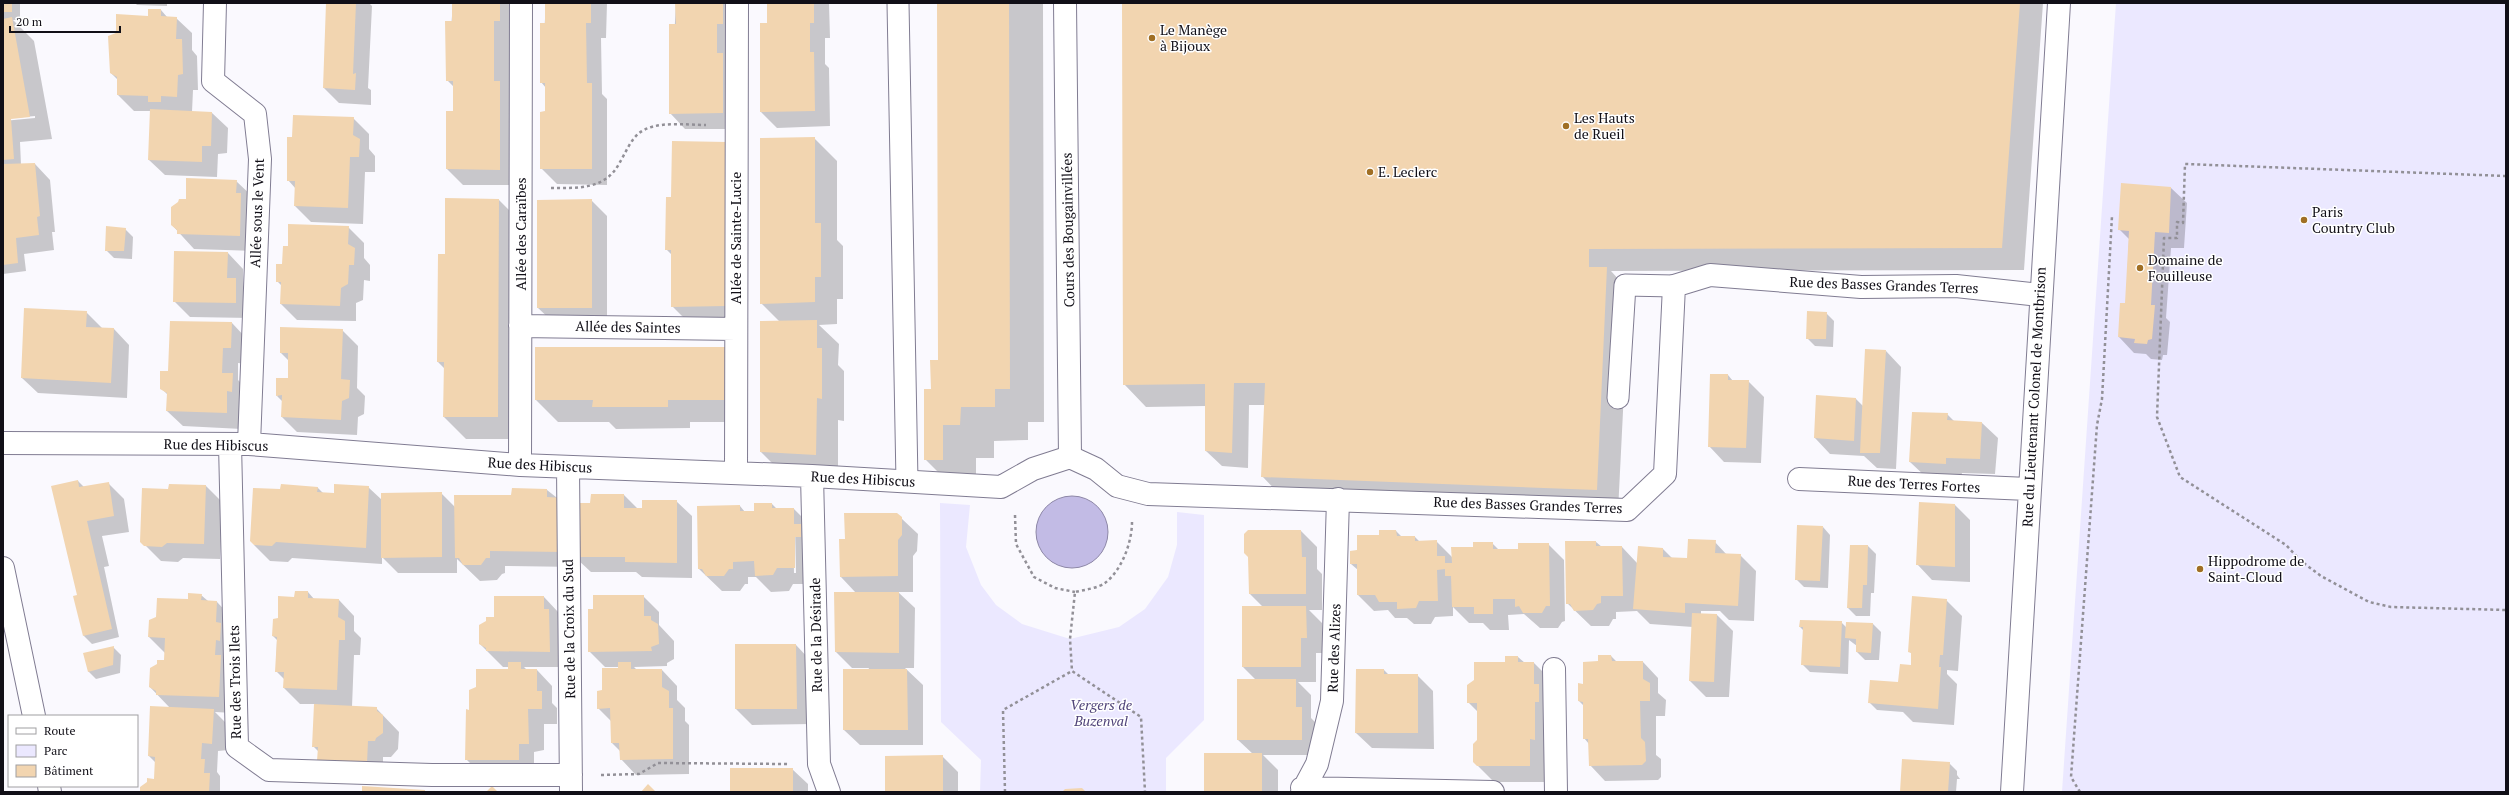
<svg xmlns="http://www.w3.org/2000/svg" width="2509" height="795" font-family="'PT Serif',serif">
<rect width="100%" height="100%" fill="#faf9fe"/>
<path fill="#ebe8ff" d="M2116 3H2506V792H2062Z
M940 503 970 505 966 547 981 585 996 605 1022 624 1070 639 1119 627 1145 609 1168 577 1177 545V512L1204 515V720L1166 758V792H980L981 760 941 722Z"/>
<path fill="#c2bbe5" stroke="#8d87a7" d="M1036 532a36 36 0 1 1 72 0a36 36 0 1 1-72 0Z"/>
<path fill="#0003" fill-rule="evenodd" d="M3 3H20V20H13L34 41 52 139 20 142 21 165 35 164 50 180 55 232H52L54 250 24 254 26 271 3 274V121L35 118V116L3 119Z
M135 3H167V6L137 5Z
M327 3H369L372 6 368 88 371 90V105L339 103 324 88Z
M453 3H509L515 9V37H509V92L515 98V185H463L447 169 454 112V87L447 80Z
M546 3H607L606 38H601L602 94 607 99V185L557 184 541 168 546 112V88L541 82Z
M676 3H738V129H685L670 113Z
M768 3H829L830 38H825V64L829 68 830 126 777 128 761 112 768 24Z
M938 3H1043L1044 422H1028V440L994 441V458H976V493H959L925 459 932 390 938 361Z
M1123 3H2043L2024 270 1611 271 1629 291 1618 512 1284 499 1262 476 1265 405H1249L1248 468 1222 466 1206 451V406L1146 407 1124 384Z
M161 10 167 17 176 18 192 33V50L197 56 198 90H193L192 112 212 113 228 128 227 153 218 154 217 177 165 175 149 160 151 111H134L118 95V80L111 73 109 37Z
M353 118 369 134V149L375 156V172H365L363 224 311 222 295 206 296 189 288 180 293 138Z
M814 138 837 161V240L843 246V299H837V324L819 325 839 344 838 365 844 371V421L838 420V477L783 474 761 452 780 322 761 303Z
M236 181 252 196 256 251 194 249 172 225 187 200Z
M2171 188 2187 203 2184 248H2171L2166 318 2170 322 2167 355H2163L2162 360 2151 359 2146 354 2134 353 2119 337 2126 304 2129 239 2119 229Z
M672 198 742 321 688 322 672 306V255L666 249Z
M499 200 521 222 520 439H466L444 417 445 369 438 362 446 255Z
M591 200 607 216V323H554L538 308Z
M348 227 364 243V258L370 265V281L364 280 363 300 356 303V321L297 320 281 304 282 286 277 281 289 247Z
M125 229 133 237 132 259 114 258 106 250Z
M228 253 243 269V286L252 295 251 318 190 317 174 301Z
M86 312 102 328 114 329 129 345 127 398 38 393 22 378Z
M1826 313 1834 321 1833 347 1815 346 1807 338Z
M232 323 247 339V364L238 363V380L248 390 242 429 183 426 167 411 168 395 161 388 169 372Z
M342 330 358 346 357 388 365 396 364 414 358 417 357 435 297 432 282 417V401L277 396 289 379V361L281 353Z
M726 348 748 370V422H690V428L616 429 609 422H558L536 400Z
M1886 351 1901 367 1896 469 1877 468 1864 456 1830 454 1815 438 1817 396 1856 399 1863 406Z
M1728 375 1733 381H1748L1764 397 1761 463 1724 462 1709 446Z
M1947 414 1954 421 1982 423 1998 438 1995 474 1962 473 1961 479 1926 477 1910 462Z
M78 481 85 488 108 483 124 499 129 532 102 536 109 566 104 567 119 637 92 644 84 636 78 596Z
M206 486 222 502 220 559 183 558 178 562 161 561 141 541 169 490Z
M317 487 324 494H335L368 487 382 500 441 493 456 508 547 490 575 512 624 495 638 509 676 501 692 516V578L642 577 636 572H591L578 560V567L505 566V573L502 574 497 580 480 581 457 559V573H398L382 557V564L292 558 288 562 270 561 254 545 280 490Z
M772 504 777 509H794L809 524 810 584H793L789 591 771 592 756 577H748V584H745L740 591H722L699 569 740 506 745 512H755ZM793 526H795L796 573H794Z
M1955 505 1970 520V582L1932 580 1917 564Z
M901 518 918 534 917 551 913 556V592H898L915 608 914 668H905L923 685V745H860L844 730 869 668H852L836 652 835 593H856L841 577 846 540Z
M1823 527 1830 535 1828 588 1804 587 1796 579Z
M1301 531 1317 547V569L1322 574V610H1309L1322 623V653H1316V682H1298L1311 695V718L1317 724V755H1263L1278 770V792H1205L1253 754 1238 740 1256 680 1243 667 1263 607 1250 594 1249 557Z
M1396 531 1402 537H1415L1420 542 1436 541 1452 557 1492 543 1499 550H1519L1548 544 1564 560 1565 621 1562 622 1558 628H1540L1524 614 1508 615 1509 630H1490L1483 623H1469L1453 607V616L1435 617 1431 624H1414L1407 618H1395L1388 610 1374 611 1358 595V570L1351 564 1356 551 1380 536Z
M1714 541 1727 555H1740L1756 571 1754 621 1729 620 1720 611H1701V615H1717L1733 631 1729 697H1706L1690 681 1693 627 1650 624 1637 611 1616 612V619H1613L1609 626H1591L1567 603 1596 542 1602 547H1622L1637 563 1663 549 1672 558 1688 560Z
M1868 546 1876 554 1874 593H1871L1870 616H1856L1848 608Z
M308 592 314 599 339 600 354 616V631L361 638 360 655H354L352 707 376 708 399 732 398 749 391 757H383V778L319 752 313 746 315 704H300L284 688V679L276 671 277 640 273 636 279 619 295 598Z
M201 595 208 601 217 602 232 618 234 713 215 712 229 726 228 750 218 751 217 772 220 776V792H141L155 780 156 763 149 756 170 708 150 687 165 661V653L149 637Z
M643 596 659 612V625L674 641V659L667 663V666L634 667 637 670H662L677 686V700L685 708V721L689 725V774L636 775 621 759 620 751 612 743V722L598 708 603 691 620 670 619 667H605L589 651Z
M544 597 559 613 565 667H524L527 670H537L552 686V703L557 708V724H544V750L534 752V776L482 775 466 759 470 711 510 670 509 667H503L480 644 495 618Z
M1946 600 1962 616 1958 671 1947 670V674L1957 684 1954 725 1913 722 1903 712 1877 710 1869 702 1898 683 1911 666 1912 654 1910 652Z
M1841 622 1847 628 1873 624 1881 632 1879 660H1865L1857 652V646L1849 640 1848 674 1810 672 1802 664 1804 631 1800 627Z
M796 645 811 661 812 724 752 725 736 709Z
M113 647 121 655 120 673 96 679 88 671Z
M1611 656 1617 662H1643L1658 678V693L1666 700 1665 716H1656V755L1661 759V777L1658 780 1605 781 1590 765 1589 744 1584 738V706L1579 701 1584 685 1601 663Z
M1506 657H1518L1525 663H1534L1550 679 1545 782H1494L1474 762 1478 740V712L1468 702 1508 663Z
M1384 670 1389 675H1417L1433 691 1434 749 1372 748 1356 733Z
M942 756 958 772V792H886Z
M1949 763 1957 771V775L1960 779H1957L1956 792H1901Z
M792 769 808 784V792H731Z"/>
<path fill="#f2d5b0" d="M3 3H12V12H3Z
M326 3H356L353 74 356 73 355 90 323 88Z
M452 3H500V21H494V81H500V170L446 169V111H453V81H446L445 21H452Z
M545 3H591V23H586L587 83H592V169H540V112L545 111V83H540V23H545Z
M675 3H723V24H717V53H723V113L669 114V24H676Z
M767 3H814V23H810V52H814L815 111 760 112V23H767Z
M937 3H1009L1010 389H995V407H961L960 425H943V460H924V389H931L930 360H938Z
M1122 3H2020L2002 248 1589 249V267H1607L1597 490 1261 477 1265 383H1234L1232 453 1205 451V384L1123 385Z
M148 9H161V16L177 17 176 39H182L183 74 178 75 177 97 161 96V102H148V96L117 95V77L110 73 108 36 116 33V14L148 16Z
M12 17 30 117 11 119 14 159 3 160V19Z
M150 109 212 112 211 146H202V162L148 160Z
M293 115 354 117 353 135 360 139 359 157H350L348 208 294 206 295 181H287V137H292Z
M815 137V223H821V277H815V302L760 304V138Z
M672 141 727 142 726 306 671 307V250H665L666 197H671Z
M35 163 40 216 37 217 39 235 16 238 18 263 3 265V164Z
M186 178 237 180 236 193H241L240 236 177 234V230L171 225V207L178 202 179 199H186Z
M2121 183 2171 187 2169 233 2155 232 2151 305H2155L2152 339 2148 340 2147 344 2134 343 2135 339 2118 337 2120 303H2125L2129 231 2118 230Z
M445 198 499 199 498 417H443L444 362H437L438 254H445Z
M592 199V308H537V200Z
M288 224 349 226 348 244 355 248 354 265H349L348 284 341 288 340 306 280 304 281 282H276V264H282L283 246H288Z
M106 226 126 228 124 251H105Z
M174 251 228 252 227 278H236V303L173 302Z
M24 308 87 311 86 327 114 328 111 383 21 378Z
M1807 311 1827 312 1826 339H1806Z
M817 320V348H822V399L817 398 816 455 760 452V321Z
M170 321 232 322 231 348H223L222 373H233L232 392 227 391V413L166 411 167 393 160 389V371H168Z
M280 327 343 329 341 379 350 380 349 398 342 401 341 420 281 417 282 395 276 396V378H288V353H280Z
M535 347H726V400H668V407H592L593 400H535Z
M1865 349 1886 350 1880 453H1860Z
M1710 374H1728V380H1749L1746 448 1708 447Z
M1816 395 1856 398 1854 441 1814 438Z
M1912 412 1948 413 1947 420 1982 422 1980 459 1946 458V464L1909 462Z
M78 480 79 487 109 482 114 516 87 521 112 629 83 636 73 596 77 595 51 486Z
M169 484 206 485 204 544 167 543 162 547 144 546 140 542 142 488 168 489Z
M281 484 318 487 317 492 334 493V484L369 486 366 548 276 542 272 546 254 545 250 541 253 488 280 489Z
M512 488 547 489V497L563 498V552L490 551V558H486L481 565H463L459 558H455L454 495H511Z
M442 492V557L381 558V493Z
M591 494H624V508H642V500H677V563L625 562V557H574L573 503H590Z
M1919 502 1955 504V567L1916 565Z
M754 503H772V508H794V524H801V537H795V568H777L773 575 755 576 754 561 733 562V569H729L724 576H706L702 569H698L697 506 740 505V511H754Z
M844 513H897L902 517V535L898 540V576L840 577 839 539H845Z
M1797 525 1823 526 1820 581 1795 580Z
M1248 530H1301L1302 557H1306V594H1249L1248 557 1244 553V534Z
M1379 530H1396L1397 536H1415V541L1437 540V556H1445V563H1452L1451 547H1473V542H1493V549H1518V543H1549L1550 606H1546L1542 613H1523L1519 606 1515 607V599H1493V614H1474V607H1452L1451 576H1445V569L1437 570 1438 601H1419L1416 608 1397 609V602H1379L1375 595H1357V564H1350V551L1357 550V535H1379Z
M1688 539 1716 540 1715 553 1741 554 1738 606 1685 603V613L1633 609 1638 546 1663 548V557L1687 558Z
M1565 541H1596V546H1622L1623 596H1601V603L1597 604 1593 610 1574 611 1570 604H1566Z
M1850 545H1868L1867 585H1863L1862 608H1847Z
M295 591H308V598L339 599 338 617 345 621V640H339L337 690 283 688 284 672H275L277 637 272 636 273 619 278 618V596L294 597Z
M834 592H899V653L835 652Z
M188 593 202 594 201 600 217 601 216 622 221 623 220 641 216 640 215 655H221L219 697 156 695V691L149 687 150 668 157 664V660H164L165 638 148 637 149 620 156 617 157 598 188 599Z
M593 595H644V616H651V620L658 624 659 644 651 647 652 651 588 652V609H593Z
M494 596H544V609H549L550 652 486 651V648L479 644V625L486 621V617H494Z
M1912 596 1947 599 1943 655H1940L1939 667H1941L1938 709 1868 703 1870 680 1898 682 1900 664 1911 665V653L1908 652Z
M1242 606H1306L1307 638H1301V667H1242Z
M1692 613 1717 614 1714 682 1689 681Z
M1800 620 1842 621 1840 667 1801 665 1803 627H1799Z
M1846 622 1873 623 1871 653 1856 652V639L1845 638Z
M735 644H796L797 709H735Z
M114 646 113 665 88 672 83 653Z
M1598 655H1611L1612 661H1643V679L1650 683V701H1640L1641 738 1645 742 1646 761 1642 765 1589 766 1588 739H1583V702L1578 701V683L1583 684V662L1598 661Z
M1505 656H1518V662H1534V684H1539V702H1535V740L1530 739V766H1477L1473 762V744L1477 740V703H1467V685L1474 680V662H1505Z
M508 662H521V669H537V691H542V709H528L529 744H519V760H465L466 709 469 710V690L476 687V669H508Z
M618 662H631V669H662V687L669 691V708H673V759L620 760 619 743H611L610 708 597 709V691L602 690V668H618Z
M843 669H907L908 730H843Z
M1356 669H1384V674H1418V733H1355Z
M1237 679H1296V707H1302V740H1237Z
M314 704 377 707V711L383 715V733L376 738 375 741H368L367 763 317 761 318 747H312Z
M150 706 214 709 212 744 202 743 201 759H205L204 773H210L209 792H140V787L147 782V778L154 779 155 757 148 756Z
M1204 753H1262V791L1204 792Z
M943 755V792H885V756Z
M1902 759 1950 762 1948 792H1900Z
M730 768H793V792H730Z
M648 784 656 792H641Z
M362 786 425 790V792H362Z
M492 786 498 792H486Z
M1082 788 1086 792H1062L1065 789Z"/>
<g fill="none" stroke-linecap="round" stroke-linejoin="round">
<g stroke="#807c92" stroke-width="23">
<path id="lane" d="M898 3 907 481
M1618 398 1625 285 1674 286"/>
</g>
<g stroke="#807c92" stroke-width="24">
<path id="street" d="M215 3 213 81 255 114 260 159 249 444
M1065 3 1070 457
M520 326 736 329
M3 443 249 444 520 465 812 476 1001 487 1033 469 1070 457
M230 444 237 747 269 770 432 775H571
M1070 457 1096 469 1117 486 1148 494 1627 510 1665 474 1674 286 1710 275 1861 287 1956 286 2040 295
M520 465 521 3
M568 467 571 792
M736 473 737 3
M812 476 819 764 829 792
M1799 479 2028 489
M3 568 34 716
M1554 669 1556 792
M49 786 50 792
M1302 788 1493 792
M1302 792 1317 764 1332 701 1338 499
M2012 792 2059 3"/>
</g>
<path stroke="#929097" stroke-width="2.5" stroke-dasharray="3 3" stroke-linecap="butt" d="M2506 176 2185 164 2183 223 2177 222V238H2164L2157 417 2180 477 2286 545 2301 561 2321 576 2369 602 2391 607 2506 610
M551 188C578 188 606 190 620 162 625 154 630 141 638 134 654 120 686 125 706 125
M1015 515 1016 544 1034 577 1055 588 1075 592
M1132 522C1132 542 1122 570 1105 583 1098 588 1084 590 1075 592L1070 639 1072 671 1141 717 1145 792
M601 775 639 774 658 763 788 764
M1005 792 1003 710 1072 671
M2080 792 2071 777 2097 425 2102 399 2112 216"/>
<use href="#lane" stroke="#fff" stroke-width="21"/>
<use href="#street" stroke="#fff" stroke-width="22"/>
</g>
<g fill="#a06f24" stroke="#fff" stroke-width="1.5">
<circle cx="1152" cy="38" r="4"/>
<circle cx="1566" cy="126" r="4"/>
<circle cx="1370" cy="172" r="4"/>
<circle cx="2304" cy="220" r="4"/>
<circle cx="2140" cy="268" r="4"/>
<circle cx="2200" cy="569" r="4"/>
</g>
<g text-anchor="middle" stroke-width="3" stroke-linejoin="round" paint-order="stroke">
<g font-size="14" fill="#110f17" stroke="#fff" text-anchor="start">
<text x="1160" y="35">Le Manège<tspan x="1160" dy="16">à Bijoux</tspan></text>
<text x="1574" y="123">Les Hauts<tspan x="1574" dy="16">de Rueil</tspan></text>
<text x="1378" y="177">E. Leclerc</text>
<text x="2312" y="217">Paris<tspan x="2312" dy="16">Country Club</tspan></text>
<text x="2148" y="265">Domaine de<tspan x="2148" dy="16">Fouilleuse</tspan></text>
<text x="2208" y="566">Hippodrome de<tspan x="2208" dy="16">Saint-Cloud</tspan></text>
</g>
<g font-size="14" fill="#110f17" stroke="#fff">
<text transform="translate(257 213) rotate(-88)" y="5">Allée sous le Vent</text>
<text transform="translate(1068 230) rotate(-91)" y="5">Cours des Bougainvillées</text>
<text transform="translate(521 234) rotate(-90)" y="5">Allée des Caraïbes</text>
<text transform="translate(736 238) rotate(-90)" y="5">Allée de Sainte-Lucie</text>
<text transform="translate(1884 285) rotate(2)" y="5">Rue des Basses Grandes Terres</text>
<text transform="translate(628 327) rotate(1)" y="5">Allée des Saintes</text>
<text transform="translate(2034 397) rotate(-87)" y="5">Rue du Lieutenant Colonel de Montbrison</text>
<text transform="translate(216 445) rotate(1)" y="5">Rue des Hibiscus</text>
<text transform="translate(540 465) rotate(3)" y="5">Rue des Hibiscus</text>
<text transform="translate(863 479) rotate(3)" y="5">Rue des Hibiscus</text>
<text transform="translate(1914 484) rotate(3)" y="5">Rue des Terres Fortes</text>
<text transform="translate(1528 505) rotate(2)" y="5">Rue des Basses Grandes Terres</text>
<text transform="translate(569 629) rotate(-91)" y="5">Rue de la Croix du Sud</text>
<text transform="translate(816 635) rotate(-91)" y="5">Rue de la Désirade</text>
<text transform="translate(1334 648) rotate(-88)" y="5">Rue des Alizes</text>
<text transform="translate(235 682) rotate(-91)" y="5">Rue des Trois Ilets</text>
</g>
<g font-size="14" font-style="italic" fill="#4f4379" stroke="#fff">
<text x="1101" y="710">Vergers de<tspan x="1101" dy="16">Buzenval</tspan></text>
</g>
</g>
<rect width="2509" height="795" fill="none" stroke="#110f17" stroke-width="8"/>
<rect x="8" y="715" width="130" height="72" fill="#ffffff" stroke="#a09fa2"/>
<rect x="16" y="728" width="20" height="6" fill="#ffffff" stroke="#a09fa2"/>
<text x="44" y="735" font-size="12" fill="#110f17">Route</text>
<rect x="16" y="745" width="20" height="12" fill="#ebe8ff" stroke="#a09fa2"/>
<text x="44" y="755" font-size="12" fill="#110f17">Parc</text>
<rect x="16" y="765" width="20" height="12" fill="#f2d5b0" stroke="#a09fa2"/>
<text x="44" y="775" font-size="12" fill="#110f17">Bâtiment</text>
<path d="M10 26v6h110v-6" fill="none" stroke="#110f17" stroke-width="2"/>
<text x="16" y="26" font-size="12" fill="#110f17" stroke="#ffffff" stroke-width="3" paint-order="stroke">20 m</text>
</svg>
